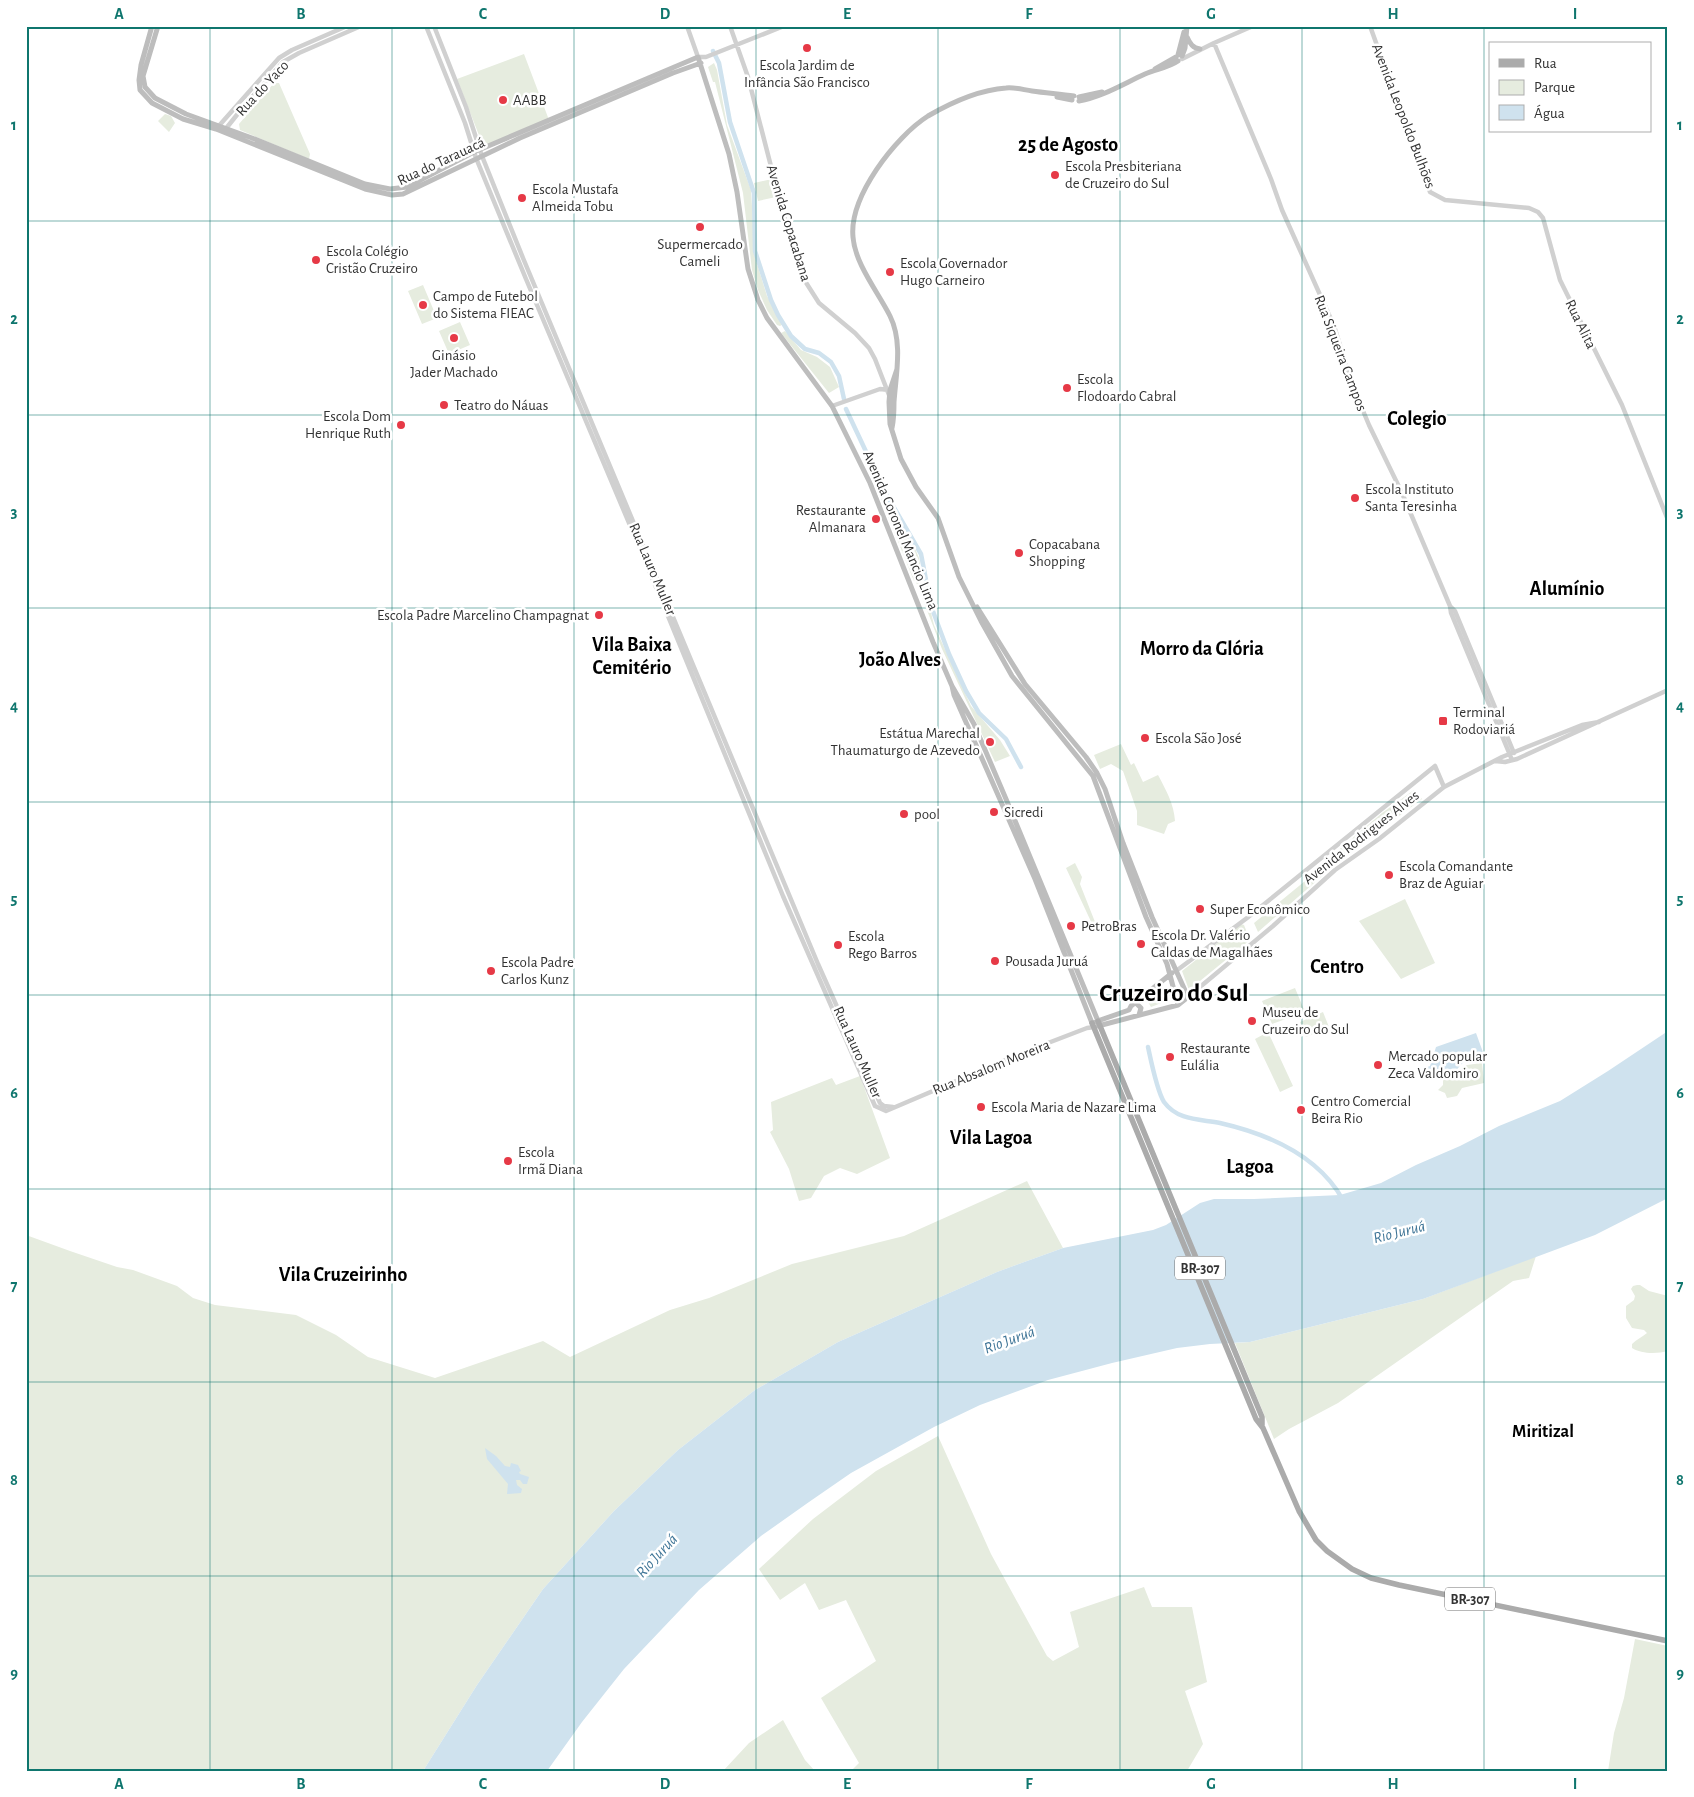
<svg xmlns="http://www.w3.org/2000/svg" width="1694" height="1797" font-family="'Alegreya Sans',sans-serif">
<rect width="100%" height="100%" fill="#fff"/>
<path fill="#e6ecdf" d="M524 54 549 120 484 148 457 79Z
M714 63 717 70 727 125 751 190 755 257 767 296 783 324 780 326 777 325 767 310 758 290 752 270 743 193 715 82H713L708 67Z
M274 83H279L310 154 309 159 240 130 239 124Z
M165 114 171 116 175 123 169 132 158 121Z
M772 179 776 197 758 201 754 183Z
M423 285 437 318 422 324 408 291Z
M460 322 470 345 449 354 439 331Z
M785 331 801 350 817 357 830 367 839 387 829 393 781 333Z
M884 497 914 546 919 558 922 578 914 581 881 499Z
M923 580 934 625 971 706 1000 740 1010 756 995 762 942 649 916 582Z
M1121 744 1131 765 1134 763 1143 782 1158 775C1166 790 1174 804 1175 821L1168 824 1164 834 1137 825V811L1123 771 1111 764 1100 769 1094 755Z
M1414 790 1422 799 1338 862 1334 854 1382 813Z
M1075 863 1082 877 1080 884 1097 927 1094 928 1066 868Z
M1327 863 1329 870 1258 932 1254 923Z
M1405 899 1435 963 1401 979 1359 921Z
M1241 924 1244 925 1250 940 1189 990 1182 971Z
M1161 988 1162 990H1169L1170 996 1168 998 1169 1000 1151 1007 1148 1002Z
M1295 988 1305 1012 1272 1024 1262 1001Z
M1323 1012 1329 1027 1306 1037 1300 1022Z
M1268 1032 1293 1086 1280 1092 1255 1039Z
M1482 1063 1484 1083 1462 1088 1457 1096 1447 1098 1445 1093 1438 1090 1443 1085V1079L1457 1073 1467 1065Z
M860 1076 890 1158 857 1174 840 1168 824 1176 811 1198 799 1201 789 1169 770 1132 773 1130 771 1102 832 1078 836 1085Z
M1027 1181 1063 1248 997 1272 838 1342 755 1390 678 1450 614 1511 543 1589 477 1685 423 1771H26V1235L70 1251 117 1267 133 1270 177 1286 193 1298 215 1305 296 1315 336 1335 368 1357 435 1378 543 1341 570 1357 670 1310 709 1298 792 1264 904 1236Z
M1536 1256 1529 1278 1513 1281 1338 1403 1289 1429 1274 1439 1235 1343 1250 1342 1423 1299Z
M1637 1285H1640L1649 1291 1668 1296V1351C1657 1354 1641 1354 1632 1348V1344C1637 1339 1642 1337 1647 1333L1644 1330 1632 1328 1626 1318V1306L1634 1300 1635 1296 1631 1289 1633 1286Z
M938 1436 991 1554 1047 1656 1053 1661 1079 1647 1070 1612 1144 1587 1152 1607H1192L1207 1682 1185 1691 1203 1744 1187 1771H851L859 1763 821 1698 876 1661 846 1600 819 1610 805 1583 780 1600 759 1569 813 1519 876 1471Z
M1635 1639 1668 1646V1771H1608L1614 1733 1624 1698Z
M783 1720 805 1760 815 1771H723L749 1743Z"/>
<path fill="#cfe2ee" d="M1668 1031V1198L1595 1235 1423 1299 1250 1342 1210 1344 1177 1348 1112 1363 1048 1380 980 1405 934 1427 851 1473 809 1502 761 1536 699 1590 624 1669 582 1722 547 1771H423L477 1685 543 1589 614 1511 678 1450 755 1390 838 1342 997 1272 1063 1248 1153 1230 1166 1225 1200 1203 1214 1199H1254L1340 1195 1381 1183 1416 1165 1460 1146 1499 1126 1560 1101 1608 1071Z
M1476 1033 1484 1055 1466 1059 1452 1075 1422 1078 1420 1070 1430 1066 1436 1047Z
M485 1448 496 1456 505 1466 510 1467 511 1463 518 1465 521 1471 519 1472 520 1474 529 1477 527 1484H523L520 1480H516L517 1485 522 1489 521 1493 507 1494 508 1484 487 1459Z"/>
<g fill="none" stroke-linecap="round" stroke-linejoin="round">
<path stroke="#cfe2ee" stroke-width="4.5" d="M713 51 719 63 730 122 754 193 755 251 771 300 778 315 791 336 805 349 819 353 831 362 839 376 844 399
M846 409 885 492 921 554 931 606 949 654 966 691 979 713 1006 739 1021 767
M1148 1047C1151 1061 1157 1091 1164 1102 1178 1121 1200 1119 1220 1123 1268 1134 1318 1155 1343 1200"/>
<path stroke="#d0d0d0" stroke-width="4.5" d="M426 26 465 123 476 158 526 279 659 594 783 896 875 1106 886 1111 1022 1053 1087 1028 1094 1027
M434 26 466 107 482 156 523 258 818 964 880 1103 884 1106 893 1107
M687 26 698 57H706L784 26
M730 26 748 77 783 213 805 281 819 303 855 333 869 348 875 359 889 395
M1370 26 1430 192 1445 200 1529 208 1538 212 1543 218 1560 280 1622 405 1668 520
M1214 43 1271 179 1282 210 1334 326 1353 387 1369 425 1402 493 1450 606 1451 613 1512 760
M1182 59 1214 43 1253 26
M217 128 279 58 292 50 347 26
M224 131 240 111 283 62 299 53 361 26
M832 406 880 389 889 390
M1451 607 1455 611 1514 753
M1495 761 1505 762 1517 759 1668 690
M1176 971 1247 918 1435 766 1444 787
M1188 997 1273 926 1335 870 1379 839 1444 787 1502 757 1582 725 1599 722"/>
<path stroke="#bdbdbd" stroke-width="5" d="M152 26 141 65 139 80 140 90 152 103 183 119 216 129 365 189 392 195 403 194 520 138 673 73 701 63
M158 26 143 76 145 87 155 98 186 114 252 138 365 184 390 189 407 187 474 152 698 57 729 154 737 192 748 269 758 300 767 318 832 406 870 483 933 642 952 686 974 724 1006 799 1098 1021
M1187 37C1190 44 1193 48 1200 49
M1178 55 1184 32
M1182 56 1185 48 1187 26
M1155 69 1176 57
M1057 97 1072 100
M1079 97 1102 92
M1079 101C1102 97 1123 84 1145 74 1156 69 1168 68 1178 61
M897 369 890 390 889 402 890 424 901 459 916 487 938 518 959 577 981 621 1012 676 1093 776 1146 917 1167 964 1178 1005
M892 428C894 419 894 411 894 402 896 374 903 342 890 316 878 292 855 264 853 237 849 197 895 137 928 116 952 102 979 90 1006 88 1015 87 1024 90 1032 91 1046 93 1060 94 1074 96
M977 607 1025 684 1086 757 1097 773 1105 789 1123 843 1152 917 1188 997 1178 1005 1098 1026
M952 686 954 695 1035 879 1092 1023 1129 1010 1131 1006 1172 973
M1136 1003 1141 1008 1139 1015"/>
<path stroke="#ababab" stroke-width="5.5" d="M1098 1021 1262 1417V1425
M1092 1023 1256 1419 1263 1428 1299 1511 1316 1540 1327 1551 1352 1569 1371 1578 1399 1585 1668 1641"/>
</g>
<path fill="none" stroke="#0f766e" stroke-width="1" stroke-opacity="0.55" d="M210 26V1771M392 26V1771M574 26V1771M756 26V1771M938 26V1771M1120 26V1771M1302 26V1771M1484 26V1771M26 221H1668M26 415H1668M26 608H1668M26 802H1668M26 995H1668M26 1189H1668M26 1382H1668M26 1576H1668"/>
<g fill="#e63946" stroke="#fff" stroke-width="2">
<circle cx="807" cy="48" r="5"/>
<circle cx="503" cy="100" r="5"/>
<circle cx="1055" cy="175" r="5"/>
<circle cx="522" cy="198" r="5"/>
<circle cx="700" cy="227" r="5"/>
<circle cx="316" cy="260" r="5"/>
<circle cx="890" cy="272" r="5"/>
<circle cx="423" cy="305" r="5"/>
<circle cx="454" cy="338" r="5"/>
<circle cx="1067" cy="388" r="5"/>
<circle cx="444" cy="405" r="5"/>
<circle cx="401" cy="425" r="5"/>
<circle cx="1355" cy="498" r="5"/>
<circle cx="876" cy="519" r="5"/>
<circle cx="1019" cy="553" r="5"/>
<circle cx="599" cy="615" r="5"/>
<rect x="1438" y="716" width="10" height="10" rx="2.5"/>
<circle cx="1145" cy="738" r="5"/>
<circle cx="990" cy="742" r="5"/>
<circle cx="994" cy="812" r="5"/>
<circle cx="904" cy="814" r="5"/>
<circle cx="1389" cy="875" r="5"/>
<circle cx="1200" cy="909" r="5"/>
<circle cx="1071" cy="926" r="5"/>
<circle cx="1141" cy="944" r="5"/>
<circle cx="838" cy="945" r="5"/>
<circle cx="995" cy="961" r="5"/>
<circle cx="491" cy="971" r="5"/>
<circle cx="1252" cy="1021" r="5"/>
<circle cx="1170" cy="1057" r="5"/>
<circle cx="1378" cy="1065" r="5"/>
<circle cx="981" cy="1107" r="5"/>
<circle cx="1301" cy="1110" r="5"/>
<circle cx="508" cy="1161" r="5"/>
</g>
<g text-anchor="middle" stroke-width="5" stroke-linejoin="round" paint-order="stroke">
<g fill="#fff" stroke="#707070" stroke-width="1">
<rect x="1175" y="1256.5" width="50" height="23" rx="4"/>
<rect x="1445" y="1587.5" width="50" height="23" rx="4"/>
</g>
<g font-size="14" font-weight="bold" fill="#333">
<text x="1200" y="1273">BR-307</text>
<text x="1470" y="1604">BR-307</text>
</g>
<g font-size="15" fill="#333" stroke="#fff" text-anchor="start">
<text x="807" y="70" text-anchor="middle">Escola Jardim de<tspan x="807" dy="17">Infância São Francisco</tspan></text>
<text x="513" y="105">AABB</text>
<text x="1065" y="171">Escola Presbiteriana<tspan x="1065" dy="17">de Cruzeiro do Sul</tspan></text>
<text x="532" y="194">Escola Mustafa<tspan x="532" dy="17">Almeida Tobu</tspan></text>
<text x="700" y="249" text-anchor="middle">Supermercado<tspan x="700" dy="17">Cameli</tspan></text>
<text x="326" y="256">Escola Colégio<tspan x="326" dy="17">Cristão Cruzeiro</tspan></text>
<text x="900" y="268">Escola Governador<tspan x="900" dy="17">Hugo Carneiro</tspan></text>
<text x="433" y="301">Campo de Futebol<tspan x="433" dy="17">do Sistema FIEAC</tspan></text>
<text x="454" y="360" text-anchor="middle">Ginásio<tspan x="454" dy="17">Jader Machado</tspan></text>
<text x="1077" y="384">Escola<tspan x="1077" dy="17">Flodoardo Cabral</tspan></text>
<text x="454" y="410">Teatro do Náuas</text>
<text x="391" y="421" text-anchor="end">Escola Dom<tspan x="391" dy="17">Henrique Ruth</tspan></text>
<text x="1365" y="494">Escola Instituto<tspan x="1365" dy="17">Santa Teresinha</tspan></text>
<text x="866" y="515" text-anchor="end">Restaurante<tspan x="866" dy="17">Almanara</tspan></text>
<text x="1029" y="549">Copacabana<tspan x="1029" dy="17">Shopping</tspan></text>
<text x="589" y="620" text-anchor="end">Escola Padre Marcelino Champagnat</text>
<text x="1453" y="717">Terminal<tspan x="1453" dy="17">Rodoviariá</tspan></text>
<text x="980" y="738" text-anchor="end">Estátua Marechal<tspan x="980" dy="17">Thaumaturgo de Azevedo</tspan></text>
<text x="1155" y="743">Escola São José</text>
<text x="1004" y="817">Sicredi</text>
<text x="914" y="819">pool</text>
<text x="1399" y="871">Escola Comandante<tspan x="1399" dy="17">Braz de Aguiar</tspan></text>
<text x="1210" y="914">Super Econômico</text>
<text x="1081" y="931">PetroBras</text>
<text x="1151" y="940">Escola Dr. Valério<tspan x="1151" dy="17">Caldas de Magalhães</tspan></text>
<text x="848" y="941">Escola<tspan x="848" dy="17">Rego Barros</tspan></text>
<text x="1005" y="966">Pousada Juruá</text>
<text x="501" y="967">Escola Padre<tspan x="501" dy="17">Carlos Kunz</tspan></text>
<text x="1262" y="1017">Museu de<tspan x="1262" dy="17">Cruzeiro do Sul</tspan></text>
<text x="1180" y="1053">Restaurante<tspan x="1180" dy="17">Eulália</tspan></text>
<text x="1388" y="1061">Mercado popular<tspan x="1388" dy="17">Zeca Valdomiro</tspan></text>
<text x="1311" y="1106">Centro Comercial<tspan x="1311" dy="17">Beira Rio</tspan></text>
<text x="991" y="1112">Escola Maria de Nazare Lima</text>
<text x="518" y="1157">Escola<tspan x="518" dy="17">Irmã Diana</tspan></text>
</g>
<g font-size="15" fill="#333" stroke="#fff">
<text transform="translate(262 88) rotate(-47)" y="5">Rua do Yaco</text>
<text transform="translate(1404 116) rotate(69)" y="5">Avenida Leopoldo Bulhões</text>
<text transform="translate(441 161) rotate(-25)" y="5">Rua do Tarauacá</text>
<text transform="translate(789 223) rotate(73)" y="5">Avenida Copacabana</text>
<text transform="translate(1581 324) rotate(64)" y="5">Rua Alita</text>
<text transform="translate(1341 353) rotate(69)" y="5">Rua Siqueira Campos</text>
<text transform="translate(901 530) rotate(67)" y="5">Avenida Coronel Mancio Lima</text>
<text transform="translate(653 569) rotate(67)" y="5">Rua Lauro Muller</text>
<text transform="translate(1361 837) rotate(-38)" y="5">Avenida Rodrigues Alves</text>
<text transform="translate(858 1052) rotate(66)" y="5">Rua Lauro Muller</text>
<text transform="translate(991 1067) rotate(-22)" y="5">Rua Absalom Moreira</text>
</g>
<g font-size="16" font-style="italic" fill="#3f7597" stroke="#fff">
<text transform="translate(1399 1231) rotate(-14)" y="6">Rio Juruá</text>
<text transform="translate(1009 1339) rotate(-20)" y="6">Rio Juruá</text>
<text transform="translate(656 1555) rotate(-47)" y="6">Rio Juruá</text>
</g>
<g font-size="18" font-weight="bold" fill="#000" stroke="#fff">
<text x="1543" y="1437">Miritizal</text>
</g>
<g font-size="20" font-weight="bold" fill="#000" stroke="#fff">
<text x="1068" y="151">25 de Agosto</text>
<text x="1417" y="425">Colegio</text>
<text x="1567" y="595">Alumínio</text>
<text x="632" y="651">Vila Baixa<tspan x="632" dy="23">Cemitério</tspan></text>
<text x="1202" y="655">Morro da Glória</text>
<text x="900" y="666">João Alves</text>
<text x="1337" y="973">Centro</text>
<text x="991" y="1144">Vila Lagoa</text>
<text x="1250" y="1173">Lagoa</text>
<text x="343" y="1281">Vila Cruzeirinho</text>
</g>
<g font-size="25" font-weight="bold" fill="#000" stroke="#fff">
<text x="1174" y="1001">Cruzeiro do Sul</text>
</g>
</g>
<rect width="1694" height="1797" fill="none" stroke="#ffffff" stroke-width="55"/>
<rect x="1489" y="42" width="162" height="90" fill="#ffffff" stroke="#adadad"/>
<rect x="1499" y="59" width="25" height="8" fill="#ababab" stroke="#adadad"/>
<text x="1534" y="68" font-size="15" fill="#333333">Rua</text>
<rect x="1499" y="80" width="25" height="15" fill="#e6ecdf" stroke="#adadad"/>
<text x="1534" y="92" font-size="15" fill="#333333">Parque</text>
<rect x="1499" y="105" width="25" height="15" fill="#cfe2ee" stroke="#adadad"/>
<text x="1534" y="118" font-size="15" fill="#333333">Água</text>
<rect x="28" y="28" width="1638" height="1742" fill="none" stroke="#0f766e" stroke-width="2"/>
<g font-size="16" text-anchor="middle" font-weight="bold" fill="#0f766e">
<text x="119" y="19">A</text>
<text x="301" y="19">B</text>
<text x="483" y="19">C</text>
<text x="665" y="19">D</text>
<text x="847" y="19">E</text>
<text x="1029" y="19">F</text>
<text x="1211" y="19">G</text>
<text x="1393" y="19">H</text>
<text x="1575" y="19">I</text>
<text x="14" y="130">1</text>
<text x="1680" y="130">1</text>
<text x="14" y="324">2</text>
<text x="1680" y="324">2</text>
<text x="14" y="517">3</text>
<text x="1680" y="517">3</text>
<text x="14" y="711">4</text>
<text x="1680" y="711">4</text>
<text x="14" y="904">5</text>
<text x="1680" y="904">5</text>
<text x="14" y="1098">6</text>
<text x="1680" y="1098">6</text>
<text x="14" y="1291">7</text>
<text x="1680" y="1291">7</text>
<text x="14" y="1485">8</text>
<text x="1680" y="1485">8</text>
<text x="14" y="1678">9</text>
<text x="1680" y="1678">9</text>
<text x="119" y="1789">A</text>
<text x="301" y="1789">B</text>
<text x="483" y="1789">C</text>
<text x="665" y="1789">D</text>
<text x="847" y="1789">E</text>
<text x="1029" y="1789">F</text>
<text x="1211" y="1789">G</text>
<text x="1393" y="1789">H</text>
<text x="1575" y="1789">I</text>
</g>
</svg>
